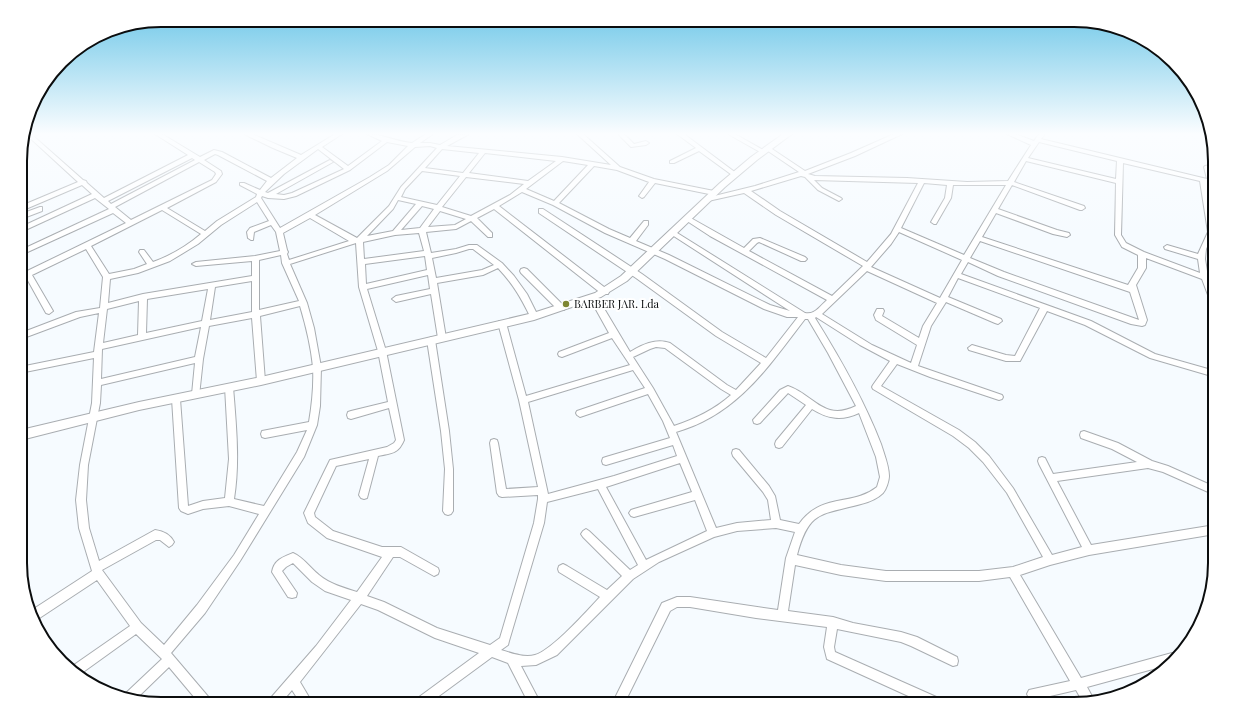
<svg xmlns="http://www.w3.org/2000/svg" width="1235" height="724" font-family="'Playfair Display',serif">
<rect width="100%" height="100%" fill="#f6fbff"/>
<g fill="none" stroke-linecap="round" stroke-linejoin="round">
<g stroke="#a9adb1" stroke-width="2">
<path id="minor" d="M31 134 83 180 86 181 87 183 104 198 188 155 155 134H162L200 157 214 150 222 152 271 178 297 158 273 148 244 134H252L301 155 335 134H342L322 147 348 166 382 141 367 134C382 134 397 142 412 143L426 134H433L420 143H430L440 145 457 135 469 134 447 146 562 157 611 165 577 134H583L620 167 654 179 714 191 717 193 714 195 655 183 644 197 642 198 639 196 649 182 617 170 594 166 559 203 609 229 630 238 644 221H648V225L636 241 669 255 770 305 790 311 669 233 670 231H674L805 313C815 315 820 306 827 300L710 236 684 219 687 217H689L744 248 753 239 760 238 805 257 807 259 805 261H801L759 242 757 243 749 251 832 296 863 266 776 215 744 193 708 201 705 199 706 198 755 186 799 172 765 149V147H769L805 171 851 153 894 134H902L855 156 808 174 815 176 907 178 967 182 1008 181 1031 145 1007 134H1015L1034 141 1039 134H1045L1041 139 1207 179 1204 167 1205 166 1215 164V168H1210L1215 185 1207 183 1214 232 1206 249 1205 259 1207 271 1215 294V306L1211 303 1202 279 1146 258V268L1136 285 1147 320 1145 325 1142 326 1131 324 998 276 968 262 961 274 1091 321 1155 354 1215 371V377L1150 358 1085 325 1047 311 1020 361H1006L969 350 968 348 972 345 1006 355 1015 356 1040 308 958 278 948 297 1001 319 1002 321 998 324 995 323 946 302 931 326 918 366 1002 395 1003 397 1002 399 999 400 930 377 897 364 881 386 959 430 975 442 989 456 1013 488 1052 555 1082 547 1039 464 1038 461 1039 458 1042 457 1045 458 1053 474 1137 462 1112 449 1081 438 1080 435 1081 432 1084 431 1118 443 1152 461 1168 466 1215 487V495L1163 472 1148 468 1057 481 1091 545 1215 525V534L1089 555 1050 565 1020 575 1081 678 1172 653 1176 654 1164 666 1087 687 1094 700 1084 704 1076 690 1033 700 1029 698 1027 694 1029 690 1070 681 1010 577 979 581H886L841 575 795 565 788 611 833 617 853 623 901 632 917 637 957 657 958 661 957 665 953 666 911 646 901 642 837 629 834 647 835 652 943 700 944 704H926L827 659 824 647 827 627 756 618 690 607H677L670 611 624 704H612L662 603 677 597H690L778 610 786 558 795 532 776 528 737 531 714 537 659 562 633 579 557 655 536 665 521 666 541 704H529L508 663 492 657 428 704H413L415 700 479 653 435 638 378 610 361 604 300 682 313 704H301L292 690 280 704H267L269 700 316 646 351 600 325 591 312 582 293 563 286 567 282 571 297 593 296 597 292 598 288 597 272 572C274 560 283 557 293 553 304 558 310 568 319 575 330 584 344 588 357 592L382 557 327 538 308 523 304 513 330 460 387 447 394 443 396 440 389 408 351 419 348 418 347 415 348 412 351 411 388 402 378 351 359 287 356 243 290 264 307 303 314 328 321 367 320 406 317 425 304 457 240 561 205 613 171 653 211 700 213 704H200L169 667 137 698 126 695 127 692 162 659 136 634 79 675 71 667 130 626 97 580 38 619 36 620 32 610 92 571 79 528 76 500 80 465 92 403 94 358 25 372 22 371 21 369 25 366 94 352 99 313 80 317 21 339V333L76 312 100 308 103 277 86 249 32 275 53 311 49 314 46 313 26 277 21 280V274L126 223 113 213 21 255V250L109 209 95 198 21 232V227L92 194 82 185 21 211V206L78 182 29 137 28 136ZM387 142 408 146 389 165 370 177 280 228 261 198 262 196 268 198 284 199 296 196 350 170ZM1039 142 1117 161 1116 179 1028 158ZM430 146 437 148 401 187 389 206 357 238 315 215 387 171 415 147ZM318 149 344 169 292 193 284 195 276 194 333 162 330 160 328 161 268 193 265 192 284 174ZM442 149 479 153 463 173 425 168ZM485 153 556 161 528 181 469 173ZM215 154 218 155 267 181 260 190 244 183H240V185L257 194 256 197 217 221 205 231 167 208 216 182 222 174 221 171 204 160ZM192 158 195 160 111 204 108 201ZM563 161 588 165 554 201 526 189ZM1026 161 1116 183 1115 235 1122 247 1138 255V268L1128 285 982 237 996 213 1053 234 1067 237 1070 235 1069 233 1057 230 998 209 1012 185 1080 210H1082L1085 208 1084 206 1014 182ZM199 162 215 172 216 174 212 180 131 220 115 207ZM1123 163 1200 181 1208 232 1198 254 1167 245 1164 247 1165 249 1198 259 1200 273 1144 252 1126 243 1121 235ZM422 171 460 176 437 205 401 197 405 189ZM801 176 805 177 818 190 839 201 842 199 841 198 822 188 814 180 918 183 891 234 867 262 780 211 751 191ZM466 177 524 184 510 195 471 216 442 207ZM924 183 947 185 945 198 931 222 934 224H936L951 198 953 185H1006L964 255 901 228ZM522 192 553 205 605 233 665 259 764 309 787 317H798L766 358 722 332 642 274 543 209H539V213L636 278 716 336 761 363 736 390 727 385 670 343C655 338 642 345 630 352L596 295 593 294 589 297 609 333 559 352 558 354 559 356 562 357 612 338 630 365 526 396 506 323 505 321H499L498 323 519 400 538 487 506 489 498 443 497 440 494 439 491 440 490 443 497 493 499 496 502 497 538 495V499L534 523 500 638 490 645 437 628 384 602 367 596 393 557H400L434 576 438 574 439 571 438 568 401 547H382L333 531 315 517 314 513 336 466 369 459 359 495 361 498 364 499 367 498 378 456C392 453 398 454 404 440L386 351 367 289 428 275 430 289 396 296 392 299 396 302 431 294 438 338 442 341 446 338 437 283 483 275 498 268C514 285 521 298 531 318H537L538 316 527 294 514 276 502 263 477 245H469L456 249 431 253 426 232 456 229 471 221 488 237H492V233L477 218 494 209 602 294H608L609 292 608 290 499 206ZM398 200 416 204 393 231 367 236 393 209ZM257 202 269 221 250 228 247 232 248 238 251 240H253L254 232 271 225 276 232 280 251 255 256 196 262 192 264 196 266 252 261V276L143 294 108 303 110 279 138 273 170 261 198 244 221 225ZM422 206 434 209 420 228 401 230ZM162 210 201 234C187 246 170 256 153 262L144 250H140L139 252 147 264 134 269 109 274 91 246ZM440 211 466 219 455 225 428 227ZM310 218 349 241 289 260 287 254 288 252 287 250 283 233ZM899 232 962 260 940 298 871 267 891 244ZM419 233 424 251 364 259 363 242 395 235ZM980 241 1130 292 1139 320 1004 272 970 258ZM469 249H473L494 265 482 270 436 278 432 258 456 253ZM281 255 282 263 299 301 259 310V260ZM425 256 427 270 366 284 365 264ZM867 271 937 303 923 326 919 338 882 316 884 311 883 309H877L874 315 876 320 917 345 911 363 872 345 822 314ZM252 281V312L210 320 215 287ZM208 289 202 321 146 333 147 299ZM139 301 138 335 103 343 107 309ZM300 306C306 326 311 347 313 367 314 385 312 404 309 422L262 431 261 434 262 437 265 438 307 430 297 452 264 506 234 499C240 462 236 424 233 387L232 385H226L225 387 229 459 225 498 203 501 188 506 180 399 179 397 176 396 173 397 172 399 179 508 181 511 188 514 203 509 229 506 259 514 234 555 197 605 164 645 141 623 102 570 156 540H160L169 547 172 545 174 542C170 534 163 531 155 530L99 561 89 528 86 500 88 465 100 403 101 385 195 363 192 394 193 396H199L203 359 209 326 252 318 257 381 258 383H264L265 381 260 316ZM816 317 860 345 890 361 873 385 872 387 873 389 953 436 969 448 983 462 1007 493 1043 557 1013 567 979 571H886L841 565 797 555C809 510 821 515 861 504 869 502 877 499 883 493 886 490 889 481 889 476 889 466 884 454 881 444 864 400 840 358 815 318ZM805 319H808L828 353 856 406C824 422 814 395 788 386L780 390 753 420 754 423 757 424 760 423 788 393 806 405 776 441 775 444 776 447 779 448 782 447 812 409C828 419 842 421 859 413L876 457 880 477 877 487C852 507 822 492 799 524L780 520 775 496 769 486 739 450 736 449 733 450 732 453 733 456 763 492 768 500 771 520 737 523 716 528 676 432C737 415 768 367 805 319ZM201 327 195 357 101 379 102 349ZM656 347 665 348 721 389 731 395C714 410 695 419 674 426L653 388 633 357 650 349ZM633 370 645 388 577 411 576 413 577 415 580 417 648 394 663 421 670 438 606 457 603 458 602 461 603 464 606 465 673 445 677 456 614 476 548 494 528 402ZM680 463 692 492 634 509 631 510 629 513 631 516 634 517 695 500 707 531 646 560 606 487ZM598 489 638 565 630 570 589 531 586 529 583 531 581 534 583 537 622 576 607 590 567 566 563 564 559 566 558 569 559 572 600 597C586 612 552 650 535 655 524 658 511 653 501 650L508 645 509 641 544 523 547 502Z
M618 134H624L634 144 646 141 649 143 646 145 631 147Z
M677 134H684L736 173V175H732L699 151 674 163H670V161L696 148Z
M728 134H735L765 151 764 152H760Z
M40 207H42V211L21 219V214Z
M524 268 527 269 564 306 565 308 564 310H558L521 273 520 271 521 269Z
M431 337 435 340 449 431 453 469V511L451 514 448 515 445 514 443 511 445 469 441 431 427 340Z"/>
</g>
<g stroke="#a9adb1" stroke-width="2">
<path id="tertiary" d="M28 134H39L22 141 23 136Z
M783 134H792L757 160 725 187 627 281 601 297 534 320 261 385 139 410 21 440V430L139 402 261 377 533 313 595 293 621 276 720 183 751 157Z"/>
</g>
<use href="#minor" fill="#fff" fill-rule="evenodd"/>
<use href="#tertiary" fill="#fff" fill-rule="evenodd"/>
</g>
<linearGradient id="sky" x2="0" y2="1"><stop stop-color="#68c5e7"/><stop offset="0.57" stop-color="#fbfdff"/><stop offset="1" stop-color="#fbfdff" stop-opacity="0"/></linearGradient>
<rect width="1235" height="235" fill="url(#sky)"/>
<circle fill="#7e8632" stroke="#fff" stroke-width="1.5" cx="566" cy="304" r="4"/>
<g text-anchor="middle" stroke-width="4" stroke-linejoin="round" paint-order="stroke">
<g font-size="11" fill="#0b0d0e" stroke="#fff" text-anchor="start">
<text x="574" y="308">BARBER JAR. Lda</text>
</g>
</g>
<path d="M0 0H1235V724H0ZM161 27H1074A134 134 0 0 1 1208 161V563A134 134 0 0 1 1074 697H161A134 134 0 0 1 27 563V161A134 134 0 0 1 161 27Z" fill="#fff" fill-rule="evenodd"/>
<path fill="none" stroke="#0b0d0e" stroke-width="2" d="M161 27H1074A134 134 0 0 1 1208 161V563A134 134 0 0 1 1074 697H161A134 134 0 0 1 27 563V161A134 134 0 0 1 161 27Z"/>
</svg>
